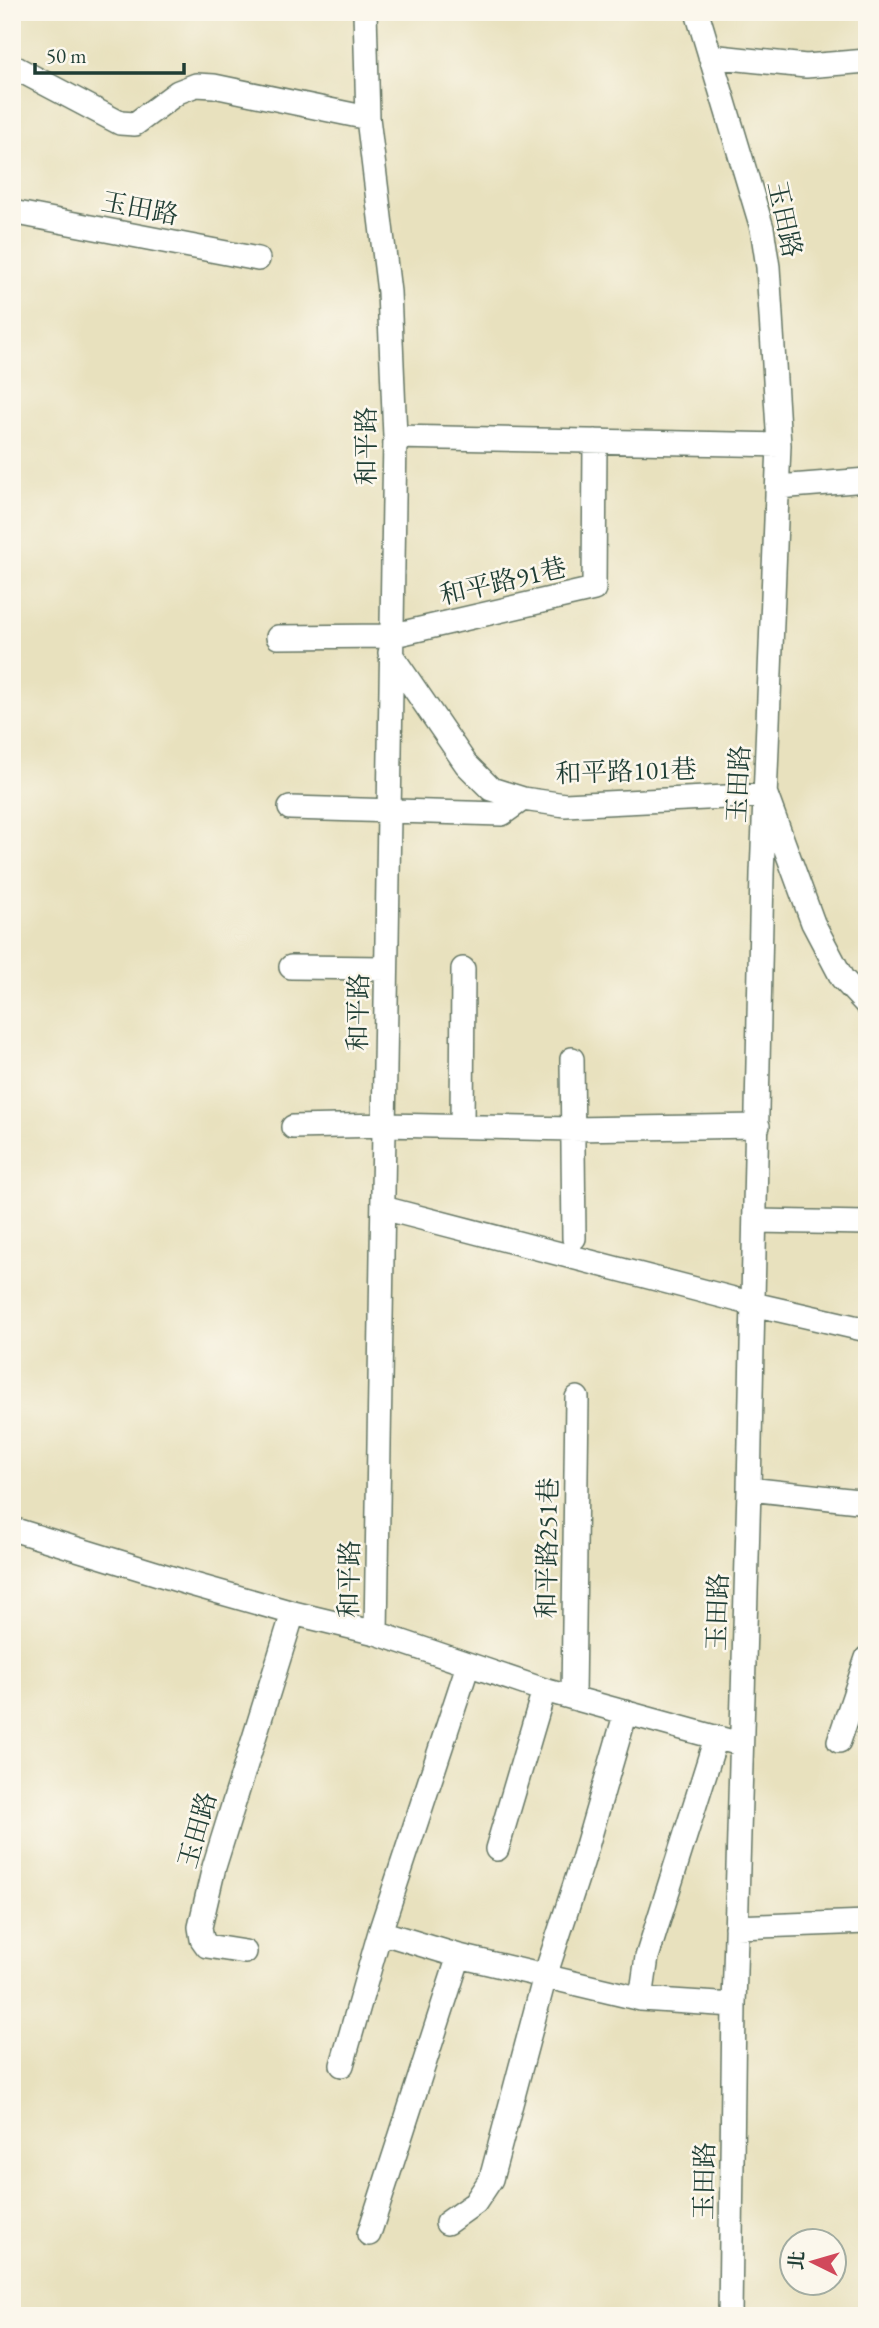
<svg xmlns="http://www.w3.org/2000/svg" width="879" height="2328" font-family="'EB Garamond','Noto Serif TC',serif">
<rect width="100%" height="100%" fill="#fbf7ec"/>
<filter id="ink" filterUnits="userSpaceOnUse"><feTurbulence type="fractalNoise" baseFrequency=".0143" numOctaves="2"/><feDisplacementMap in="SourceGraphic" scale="14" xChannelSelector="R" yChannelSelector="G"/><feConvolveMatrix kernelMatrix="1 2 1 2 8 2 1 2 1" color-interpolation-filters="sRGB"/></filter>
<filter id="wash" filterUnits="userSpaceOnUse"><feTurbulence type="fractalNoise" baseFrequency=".00686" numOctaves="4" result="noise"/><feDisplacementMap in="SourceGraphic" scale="28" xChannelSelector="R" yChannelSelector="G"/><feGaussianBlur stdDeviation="1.57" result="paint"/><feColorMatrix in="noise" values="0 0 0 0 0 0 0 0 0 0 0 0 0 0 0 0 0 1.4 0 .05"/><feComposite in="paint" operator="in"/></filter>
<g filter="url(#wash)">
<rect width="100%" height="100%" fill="#e8e1be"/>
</g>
<g filter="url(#ink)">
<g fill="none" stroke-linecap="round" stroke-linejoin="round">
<g stroke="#657664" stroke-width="26">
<path id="minor" d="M365 12 368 118 389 292 395 437 376 1633
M697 12 762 228 768 267 779 445 762 874 749 1489 734 2005 730 2316
M710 56 806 66 867 61
M12 66 120 123 135 124 178 92 196 85 214 86 368 118
M12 212 258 259
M395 437 779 445
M778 487 867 480
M278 637 390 636 594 589 595 441
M390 653 466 764 491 789 523 799 565 805 766 795 813 923 842 978 867 1005
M290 808 502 814 523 799
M291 967 386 968
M572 1059 574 1238
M293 1127 385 1125 572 1129 758 1126
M462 1127 463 969
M383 1208 753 1304 867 1330
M755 1221 867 1223
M749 1489 867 1502
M12 1529 191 1584 293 1613 376 1633 544 1690 740 1744
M573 1698 577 1398
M839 1741 867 1658
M497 1849 544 1690
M736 1927 867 1922
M380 1932 459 1956 641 1999 734 2005
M245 1952 207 1946 202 1939 200 1927 214 1867 293 1613
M641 1999 647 1957 716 1738
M342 2065 380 1932 468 1665
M447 2223 475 2203 491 2179 545 1976 582 1863 626 1712
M369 2234 459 1956"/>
</g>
<use href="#minor" stroke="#fff" stroke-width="23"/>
</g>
</g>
<g text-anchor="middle" stroke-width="5" stroke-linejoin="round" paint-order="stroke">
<g font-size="26" fill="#1f3d34" stroke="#fbf7ec">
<text transform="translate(140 208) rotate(11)" y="9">玉田路</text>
<text transform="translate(785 219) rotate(78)" y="9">玉田路</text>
<text transform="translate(366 446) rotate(-90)" y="9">和平路</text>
<text transform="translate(503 581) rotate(-13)" y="9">和平路91巷</text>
<text transform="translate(626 771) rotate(-2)" y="9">和平路101巷</text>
<text transform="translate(738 784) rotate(-87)" y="9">玉田路</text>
<text transform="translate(358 1012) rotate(-89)" y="9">和平路</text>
<text transform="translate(547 1548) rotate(-89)" y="9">和平路251巷</text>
<text transform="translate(349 1579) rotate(-89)" y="9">和平路</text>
<text transform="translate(717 1612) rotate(-88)" y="9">玉田路</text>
<text transform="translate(197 1830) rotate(-74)" y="9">玉田路</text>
<text transform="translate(704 2181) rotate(-89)" y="9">玉田路</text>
</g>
</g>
<rect width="879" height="2328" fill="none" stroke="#fbf7ec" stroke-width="42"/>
<g transform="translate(813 2262) rotate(275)"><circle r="33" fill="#fbf7ec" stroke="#a3ada2" stroke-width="2"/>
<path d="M0-5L12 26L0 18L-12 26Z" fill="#d1495b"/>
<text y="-10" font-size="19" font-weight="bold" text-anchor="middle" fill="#1f3d34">北</text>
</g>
<path d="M35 63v10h149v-10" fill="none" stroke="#1f3d34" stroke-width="3.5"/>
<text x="46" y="63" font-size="21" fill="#1f3d34" stroke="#fbf7ec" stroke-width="5" paint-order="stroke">50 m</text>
</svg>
